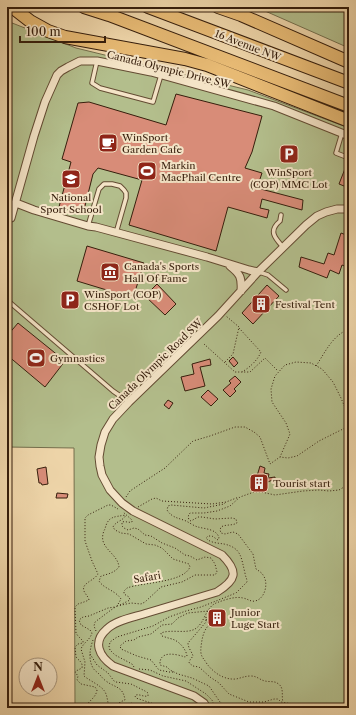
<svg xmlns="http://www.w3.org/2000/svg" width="356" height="715" font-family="'Libre Caslon Text',serif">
<rect width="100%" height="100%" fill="#eed5a9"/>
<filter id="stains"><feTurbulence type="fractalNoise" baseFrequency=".005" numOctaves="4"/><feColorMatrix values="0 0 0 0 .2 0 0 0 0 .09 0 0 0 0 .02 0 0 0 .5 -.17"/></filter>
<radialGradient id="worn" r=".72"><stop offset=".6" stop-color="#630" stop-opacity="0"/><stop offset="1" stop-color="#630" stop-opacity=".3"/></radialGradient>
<path fill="#b3be8c" stroke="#746e4c" d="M256 7H329L349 13V48Z
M7 21 76 48 248 90 349 128V708H75L74 448 7 447Z"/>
<path fill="#d88c78" stroke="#361e0c" d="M176 94 262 116 252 152 245 168 262 173 257 188 303 200 302 210 262 199 260 208 269 210 267 218 228 207 216 251 129 225 142 180 98 168 93 174 83 214 59 207 71 162 62 159 78 103 89 102 166 125Z
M348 161H349V188L339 184Z
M341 233 349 236V262L347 267 342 265 339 274 330 270 327 278 299 267 301 257 324 264 328 253 334 255Z
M87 246 144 263 133 298 77 281Z
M157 284 176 304 165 315 145 296Z
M267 285 279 296 253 324 242 313Z
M18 323 65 361 45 387 7 355V336Z
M233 357 238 363 234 367 229 361Z
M210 359 211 365 200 367 205 386 185 391 181 377 194 374 192 364Z
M235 376 241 382 234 389 236 391 230 397 223 390 231 383 229 381Z
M208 390 218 399 211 406 201 397Z
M168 400 173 403 169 409 164 405Z
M260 466 265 468 264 473 269 474 268 478 275 477V479L253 488 251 478 257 476Z
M46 467 48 484 42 485 41 483H39L37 469Z
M57 493 68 494 67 498H56Z
M219 611V613H220L221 620 214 621V612Z"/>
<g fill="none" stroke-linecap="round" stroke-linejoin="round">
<g stroke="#644c33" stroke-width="5.5">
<path id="service" d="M97 61 92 83 100 88 153 102 161 75
M342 133 336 153 349 158
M281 215 280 221C268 231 275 238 283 247
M88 226 99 189 104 184H112L120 186 124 190 126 193V198L116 233
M259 272 268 275 286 290
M7 300 113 391 129 402"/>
</g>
<g stroke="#644c33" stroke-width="9">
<path id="minor" d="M16 203 34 210 88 226 96 227 207 257 249 270 258 272
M7 218H11L34 136 45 102 57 75 61 71 68 67 80 61H97L151 72 274 106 349 136
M230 266C240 274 242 277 241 291
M207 708 204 703 194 696 113 666C99 656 92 642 107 629 116 620 135 617 147 613 170 606 194 599 217 592 236 580 239 572 222 555L133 511 122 503 110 490 102 475 100 466 99 457 101 445 105 432 113 419 129 402 218 316 258 272 306 225 317 216 326 212 337 209H349"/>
</g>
<g stroke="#361e0c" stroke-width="14">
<path id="motorway" d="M12 7 30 21 48 31 65 37 185 59 207 65 349 121
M84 7 109 15 349 106
M148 7 349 83
M218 7 241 15 349 62"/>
</g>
<path stroke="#361e0c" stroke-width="1" stroke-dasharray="1 2" stroke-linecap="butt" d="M239 328 261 352C257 361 250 367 242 372
M204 344 235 372H250L265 358 278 371
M225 362 233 354 239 327 226 316
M316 366C326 351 332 336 349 329
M126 497 130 491 139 485 165 468 193 441 210 436 235 427H245L254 432 260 437 270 464 280 457 290 434 286 423 272 402 271 389 275 376 285 365 296 362 311 363 322 369 333 382 341 398 348 415 345 428 319 441 297 456 288 458 280 457
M138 507 152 499 156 498 162 501 212 504 226 502 239 497
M120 605 130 600 129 597 124 594V591L127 588C143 582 183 583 190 567L189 564 173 559 162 548 155 545 146 544 129 534 121 533 115 530 113 527C116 521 123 521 126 515
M117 606 131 603 141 604 145 602 161 587 182 582 195 575H215L217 572 215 564 211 558 205 557 197 560 190 556 185 555 175 548 162 543 151 536 145 535 138 529 134 528 128 530 124 528 122 526V522C126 521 129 523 132 522V520L123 512
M206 617V622L188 643C188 648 192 652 193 656L190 660 189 663 193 666 199 667 210 677 219 683 229 694 249 702H264L274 699H278L281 702 293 704 297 707
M206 619 209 625C203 631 202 639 201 647 200 657 203 657 207 664 214 673 224 680 236 679 241 678 245 676 251 676 257 676 260 680 265 681 269 682 274 681 277 683 285 687 281 696 283 702
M96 631 94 626 95 622 111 610 117 606 121 599C115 590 104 589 99 581L101 576C108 574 114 573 119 567 118 556 106 551 103 541 102 537 103 532 105 529 108 516 114 517 126 515
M93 640C90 648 88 659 93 668 94 670 97 672 99 674 102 677 103 679 106 681 115 688 123 686 125 700L120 702 119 704 120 705 131 703 133 704 135 708
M90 654 97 665 108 673 114 681 116 682 131 684 145 691 148 693V696C143 697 140 694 136 695L135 696 136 698 166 708
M134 667 132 664 115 655 110 650 109 647 110 642 117 637 153 626 169 617 186 611 201 607 236 593 247 582C247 578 245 576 245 573 241 558 242 548 224 544 218 543 210 543 206 538L208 536H212L218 540 219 538C217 529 205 529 198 527 194 526 190 523 186 521 179 518 172 518 167 510L168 506 171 505 204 508 224 504 226 502
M139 669 150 670 163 676 186 681 206 694 212 700 215 708
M173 672H169L159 670 151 660 137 656 121 649 120 646 126 641 134 640 138 637 151 634 162 625 172 624 178 618 188 613 208 611
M85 708C88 701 96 698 97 690L95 687 81 684 77 680 78 676 75 672 76 671 82 668C83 662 79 661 76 657L75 647 78 644 83 643V641L78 636 76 633 75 607 78 604 84 602 89 600C88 596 85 594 84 591 81 583 94 581 98 574L92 561 85 541V518L88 515 108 505H111L118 509
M110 708C107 703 108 697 105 692 102 686 90 681 84 676L85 662 81 649C83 643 90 640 92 633L90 630 81 625 79 620 83 617 89 616 108 608 115 607
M227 708 220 702 209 686 192 678 178 674 170 670 167 667 160 665C159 650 176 654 185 657L187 656C186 649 179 641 172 639 168 638 165 637 162 636L161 634V633C171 629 186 634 195 629 205 623 205 608 216 603 224 600 235 596 243 598 248 599 251 602 255 601 265 599 269 583 263 575 262 573 259 571 256 569L253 554 238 534 233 532 225 534 221 533 220 530 221 527C226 524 232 526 237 523L236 519 232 518 215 519 202 517H198L191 521 189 520C188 517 188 515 190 513H204L217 511 230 506 240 497 254 492H261L275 495 303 491 319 490 329 491 339 490 349 484
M271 708H289L293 707 299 708"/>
<use href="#service" stroke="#f4e4c7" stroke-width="3.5"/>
<use href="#minor" stroke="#f4e4c7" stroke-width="7"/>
<use href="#motorway" stroke="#e7ba74" stroke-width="12"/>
</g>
<defs>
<g id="cafe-square" transform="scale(1)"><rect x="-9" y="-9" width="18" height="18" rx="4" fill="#8f2418" stroke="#f4e4c7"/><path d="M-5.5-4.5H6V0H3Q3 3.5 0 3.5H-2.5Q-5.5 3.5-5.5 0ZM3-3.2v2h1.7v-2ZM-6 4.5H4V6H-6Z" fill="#fff"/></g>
<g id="parking-square" transform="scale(1)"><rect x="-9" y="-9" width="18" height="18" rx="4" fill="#8f2418" stroke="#f4e4c7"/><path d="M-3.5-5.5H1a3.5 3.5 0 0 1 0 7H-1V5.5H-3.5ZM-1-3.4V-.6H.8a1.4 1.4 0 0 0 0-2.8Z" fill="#fff"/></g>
<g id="stadium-square" transform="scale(1)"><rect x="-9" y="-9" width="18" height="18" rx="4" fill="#8f2418" stroke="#f4e4c7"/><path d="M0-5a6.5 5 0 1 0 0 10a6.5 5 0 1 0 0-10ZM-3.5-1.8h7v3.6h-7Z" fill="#fff"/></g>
<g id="school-square" transform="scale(1)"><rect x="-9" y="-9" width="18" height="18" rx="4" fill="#8f2418" stroke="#f4e4c7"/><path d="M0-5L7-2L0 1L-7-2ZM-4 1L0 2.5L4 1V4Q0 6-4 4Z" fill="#fff"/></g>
<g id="museum-square" transform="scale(1)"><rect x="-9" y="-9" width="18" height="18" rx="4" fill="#8f2418" stroke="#f4e4c7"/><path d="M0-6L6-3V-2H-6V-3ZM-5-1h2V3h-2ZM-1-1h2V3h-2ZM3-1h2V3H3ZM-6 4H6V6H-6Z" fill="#fff"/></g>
<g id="building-square" transform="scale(1)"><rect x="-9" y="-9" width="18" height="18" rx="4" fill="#8f2418" stroke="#f4e4c7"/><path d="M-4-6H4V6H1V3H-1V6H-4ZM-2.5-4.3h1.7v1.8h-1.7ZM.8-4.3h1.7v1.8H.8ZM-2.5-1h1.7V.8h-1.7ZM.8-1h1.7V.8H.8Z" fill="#fff"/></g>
</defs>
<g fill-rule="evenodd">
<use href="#cafe-square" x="108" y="143"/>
<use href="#parking-square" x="289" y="154"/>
<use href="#stadium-square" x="147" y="171"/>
<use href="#school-square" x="71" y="179"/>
<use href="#museum-square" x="110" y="272"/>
<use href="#parking-square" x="70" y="300"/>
<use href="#building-square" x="261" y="304"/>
<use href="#stadium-square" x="36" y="358"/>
<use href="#building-square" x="259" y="483"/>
<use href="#building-square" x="217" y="618"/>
</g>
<g text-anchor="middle" stroke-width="4" stroke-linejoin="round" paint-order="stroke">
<g font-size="10" fill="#361e0c" stroke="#f4e4c7">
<text transform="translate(248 45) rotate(21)" y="4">16 Avenue NW</text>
<text transform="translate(169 69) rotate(14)" y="4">Canada Olympic Drive SW</text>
<text transform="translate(155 364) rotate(-44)" y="4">Canada Olympic Road SW</text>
<text transform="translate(147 577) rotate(-10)" y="4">Safari</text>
</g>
<g font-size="10" fill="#361e0c" stroke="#f4e4c7" text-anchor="start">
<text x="122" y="141">WinSport<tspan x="122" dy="12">Garden Cafe</tspan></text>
<text x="161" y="169">Markin<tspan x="161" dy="12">MacPhail Centre</tspan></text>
<text x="289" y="176" text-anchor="middle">WinSport<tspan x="289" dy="12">(COP) MMC Lot</tspan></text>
<text x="71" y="201" text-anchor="middle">National<tspan x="71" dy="12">Sport School</tspan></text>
<text x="124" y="270">Canada's Sports<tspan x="124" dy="12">Hall Of Fame</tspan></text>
<text x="84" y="298">WinSport (COP)<tspan x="84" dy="12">CSHOF Lot</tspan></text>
<text x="275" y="308">Festival Tent</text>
<text x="50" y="362">Gymnastics</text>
<text x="273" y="487">Tourist start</text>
<text x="231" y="616">Junior<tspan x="231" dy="12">Luge Start</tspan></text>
</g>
</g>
<rect width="356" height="715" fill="none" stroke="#eed5a9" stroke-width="24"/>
<rect x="8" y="8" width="340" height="699" fill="none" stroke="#361e0c" stroke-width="2"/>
<rect x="12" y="12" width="332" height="691" fill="none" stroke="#361e0c"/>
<g transform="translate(38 677)"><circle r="19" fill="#f4e4c7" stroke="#a8957c"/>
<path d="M0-3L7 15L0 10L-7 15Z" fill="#8f2418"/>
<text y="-6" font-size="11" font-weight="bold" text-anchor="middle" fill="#361e0c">N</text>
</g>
<path d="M20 36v6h85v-6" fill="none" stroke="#361e0c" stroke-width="2"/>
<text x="26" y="36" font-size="12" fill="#361e0c" stroke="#f4e4c7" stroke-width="3" paint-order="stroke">100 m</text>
<rect width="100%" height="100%" filter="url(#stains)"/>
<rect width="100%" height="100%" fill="url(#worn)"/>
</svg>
